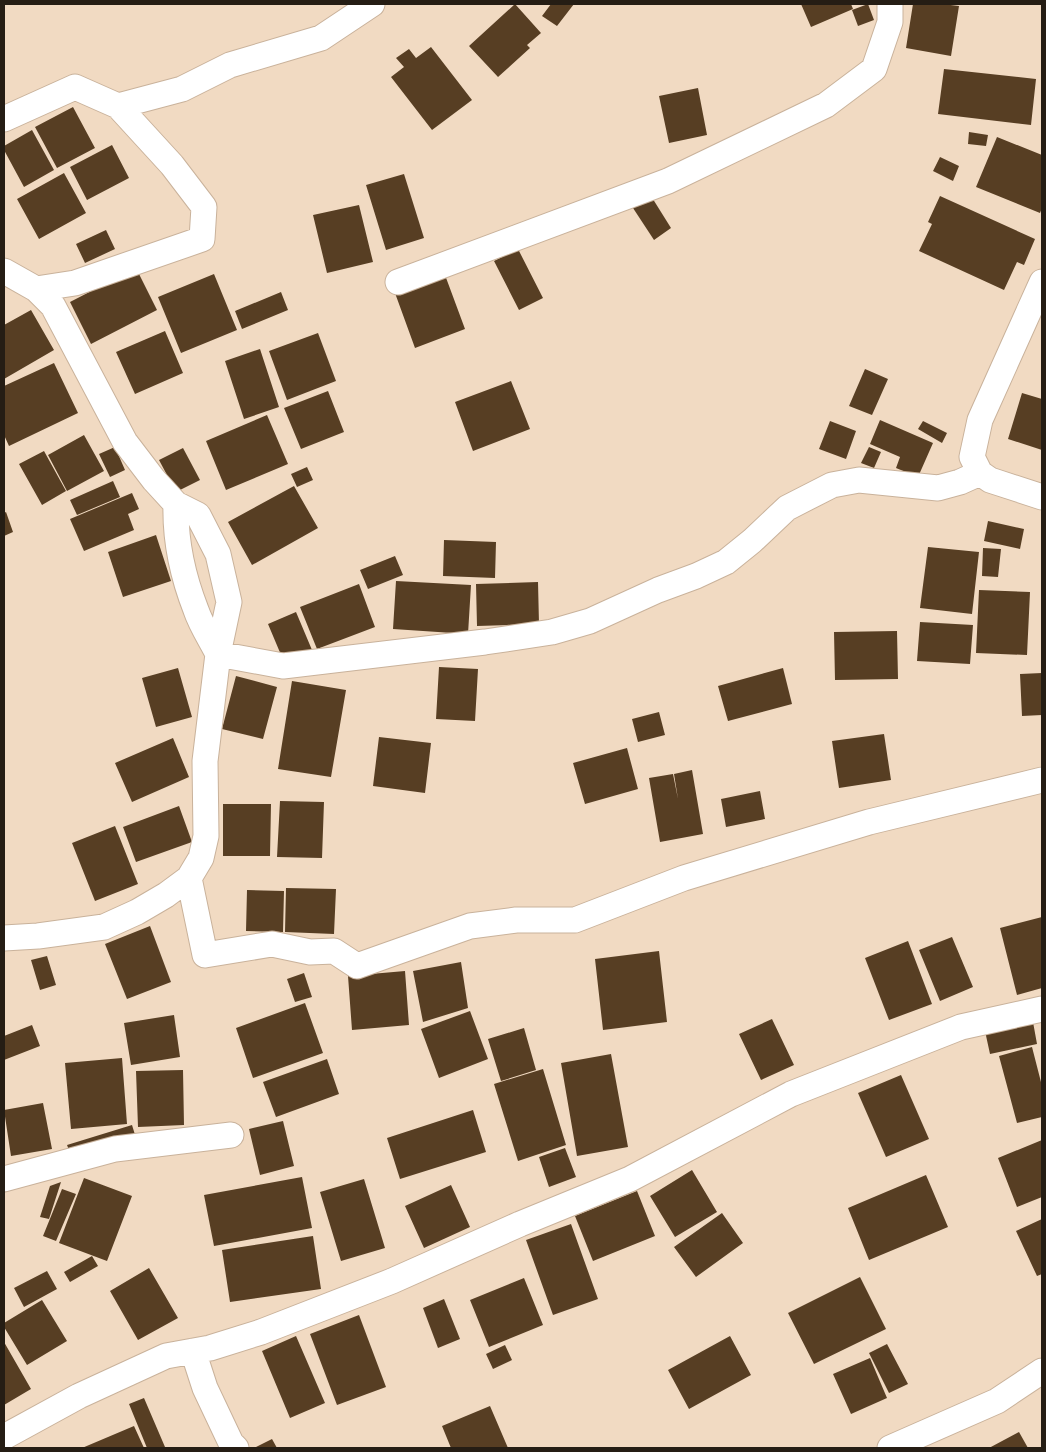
<svg xmlns="http://www.w3.org/2000/svg" width="1046" height="1452" font-family="'Libre Baskerville',serif">
<rect width="100%" height="100%" fill="#f1dac2"/>
<path fill="#573e23" d="M515 4 541 33 527 45 530 48 498 77 469 46Z
M551 4H574L557 26 542 16Z
M801 4H851L853 9 811 27Z
M868 4 874 20 858 26 852 10Z
M913 4H942L959 6 951 56 906 48Z
M431 47 472 100 432 130 391 77 404 67 396 58 409 49 416 58Z
M944 69 1036 79 1031 125 938 114Z
M698 88 707 135 669 143 659 96Z
M73 107 95 148 57 168 35 127Z
M32 130 54 170 24 187 4 150V146Z
M969 132 988 135 986 146 968 144Z
M997 137 1042 155V208L1040 213 976 187Z
M112 145 129 178 87 200 70 167Z
M940 157 959 166 953 181 933 171Z
M64 173 86 213 39 239 17 199Z
M404 174 424 238 386 250 366 185Z
M651 196 671 228 654 240 633 208Z
M940 196 1035 239 1024 265 1017 262 1004 290 919 251 932 224 928 222Z
M359 205 373 262 327 273 313 215Z
M106 230 115 249 85 263 76 244Z
M518 249 543 298 519 310 494 261Z
M136 268 157 310 91 344 70 302Z
M214 274 237 330 181 353 158 297Z
M445 275 465 329 415 348 395 293Z
M281 292 288 310 242 329 235 311Z
M31 310 54 350 4 379V325Z
M165 331 183 373 135 394 116 352Z
M318 333 336 381 287 400 269 351Z
M260 349 279 407 244 419 225 361Z
M54 363 78 413 9 446 4 435V386Z
M865 369 888 379 872 415 849 406Z
M511 381 530 429 473 451 455 402Z
M328 391 344 432 301 449 284 408Z
M1022 393 1042 399V450L1008 439Z
M267 415 288 464 226 490 206 441Z
M880 420 933 443 918 477 896 468 900 457 870 444Z
M830 421 856 431 846 459 819 449Z
M923 421 947 433 942 443 918 429Z
M84 435 104 471 67 491 48 455Z
M115 447 125 470 110 477 99 454Z
M869 447 881 452 874 468 861 463Z
M183 448 200 480 176 492 159 460Z
M44 451 66 491 42 505 19 464Z
M307 467 313 480 297 487 291 474Z
M113 481 120 497 77 515 70 500Z
M294 486 318 528 252 565 228 522Z
M132 493 139 509 128 514 134 530 84 551 70 519Z
M6 512 13 532 4 536V513Z
M988 521 1024 529 1020 549 984 541Z
M156 535 171 581 123 597 108 552Z
M444 540 496 542 495 578 443 576Z
M928 547 979 552 972 614 920 608Z
M983 548 1001 549 998 577 982 576Z
M395 556 403 575 368 589 360 570Z
M396 581 471 585 468 634 393 629Z
M538 582 539 624 477 626 476 584Z
M359 584 375 627 317 649 300 607Z
M979 590 1030 592 1027 655 976 653Z
M296 612 312 650 284 662 268 624Z
M920 622 973 625 970 664 917 661Z
M897 631 898 679 835 680 834 632Z
M439 667 478 669 475 721 436 719Z
M178 668 192 717 156 727 142 678Z
M783 668 792 704 728 721 718 686Z
M1042 673V715L1022 716 1020 674Z
M236 676 277 687 263 739 222 729Z
M292 681 346 690 331 777 278 769Z
M659 712 665 735 638 742 632 719Z
M884 734 891 780 839 788 832 741Z
M379 737 431 743 425 793 373 786Z
M173 738 189 777 132 802 115 763Z
M627 748 638 789 585 804 573 763Z
M692 770 703 834 660 842 649 778 673 774 678 799 674 774Z
M760 791 765 819 726 827 721 799Z
M280 801 324 802 322 858 277 857Z
M223 804H271L270 856H223Z
M179 806 192 842 136 862 123 827Z
M115 826 138 884 95 901 72 843Z
M286 888 336 889 334 934 285 932Z
M247 890 284 891 283 932 246 931Z
M1042 917V988L1017 995 1000 928Z
M150 926 171 982 127 999 105 944Z
M952 937 973 987 940 1001 919 950Z
M908 941 932 1004 889 1020 865 958Z
M659 951 667 1022 603 1030 595 959Z
M47 956 56 985 40 990 31 960Z
M461 962 468 1008 423 1022 413 971Z
M405 971 409 1025 352 1030 348 976Z
M304 973 312 997 295 1002 287 979Z
M305 1003 323 1053 253 1078 236 1028Z
M470 1011 488 1059 439 1078 421 1029Z
M174 1015 180 1057 131 1065 124 1023Z
M772 1019 794 1065 761 1080 739 1034Z
M1033 1022 1037 1044 990 1054 985 1031Z
M32 1025 40 1046 4 1060V1036Z
M524 1028 536 1070 501 1081 488 1039Z
M1032 1047 1042 1086V1117L1017 1123 999 1056Z
M611 1054 628 1147 577 1156 561 1063Z
M122 1058 127 1124 71 1129 65 1063Z
M327 1059 339 1094 276 1117 263 1082Z
M543 1069 566 1145 518 1161 494 1084Z
M183 1070 184 1125 138 1127 136 1071Z
M901 1075 929 1139 886 1157 858 1093Z
M43 1103 52 1149 11 1156 4 1110Z
M473 1110 486 1152 400 1179 387 1138Z
M283 1121 294 1166 260 1175 249 1129Z
M132 1125 136 1138 72 1158 67 1145Z
M1042 1140V1197L1017 1207 998 1158Z
M565 1148 576 1177 549 1187 539 1157Z
M692 1170 717 1212 675 1237 650 1196Z
M926 1175 948 1227 869 1260 848 1208Z
M302 1177 312 1228 214 1246 204 1195Z
M84 1178 132 1196 107 1261 59 1243Z
M364 1179 385 1248 341 1261 320 1192Z
M61 1182 49 1219 40 1217 50 1186Z
M451 1185 470 1227 424 1248 405 1206Z
M62 1189 76 1194 56 1241 43 1236Z
M637 1191 655 1236 593 1261 575 1216Z
M722 1213 743 1243 696 1277 674 1247Z
M1042 1219V1274L1037 1276 1016 1231Z
M571 1224 598 1299 553 1315 526 1240Z
M313 1236 321 1289 230 1302 222 1250Z
M92 1256 98 1266 70 1282 64 1272Z
M149 1268 178 1318 138 1340 110 1291Z
M47 1271 57 1289 24 1307 14 1288Z
M860 1277 886 1329 814 1364 788 1313Z
M524 1278 543 1325 489 1347 470 1300Z
M444 1299 460 1339 438 1348 423 1308Z
M42 1300 67 1341 27 1365 4 1327V1323Z
M359 1315 386 1387 337 1405 310 1334Z
M296 1336 325 1403 290 1418 262 1351Z
M730 1336 751 1375 689 1409 668 1370Z
M4 1342 31 1389 4 1405Z
M887 1344 908 1384 889 1393 869 1353Z
M505 1345 512 1360 493 1369 486 1354Z
M870 1358 887 1398 851 1414 833 1374Z
M144 1398 165 1447 162 1448H147L129 1404Z
M490 1406 508 1448H451L442 1426Z
M134 1426 144 1448H82Z
M1019 1432 1028 1448H989Z
M272 1439 277 1448H254Z"/>
<g fill="none" stroke-linecap="round" stroke-linejoin="round">
<g stroke="#c9b29b" stroke-width="27">
<path id="street" d="M4 119 75 87 118 106 182 89 230 65 321 38 372 4
M4 271 36 289 53 306 125 442 154 480 176 504 198 515 218 554 229 602 218 654 205 761 206 836 201 858 189 878 166 895 137 912 104 927 38 936 4 938
M398 282 668 181 826 105 874 69 890 22V4
M1042 282 980 420 972 457 980 473 990 480 1042 497
M36 289 75 283 202 239 204 207 172 165 118 106
M176 504C175 539 183 577 196 610 201 625 211 640 218 654
M218 654 283 666 485 642 552 632 590 621 658 590 696 576 726 562 752 541 787 508 832 485 859 480 938 488 960 482 980 473
M189 878 205 955 272 944 310 952 334 951 357 966 470 926 516 920H575L684 878 869 822 1042 780
M4 1179 115 1149 231 1135
M193 1351 205 1388 231 1443 236 1448
M4 1437 79 1396 166 1356 210 1348 261 1332 392 1281 520 1224 630 1179 791 1094 961 1027 1042 1009
M890 1448 997 1401 1042 1371"/>
</g>
<use href="#street" stroke="#fff" stroke-width="25"/>
</g>
<rect width="1046" height="1452" fill="none" stroke="#251d14" stroke-width="10"/>
</svg>
